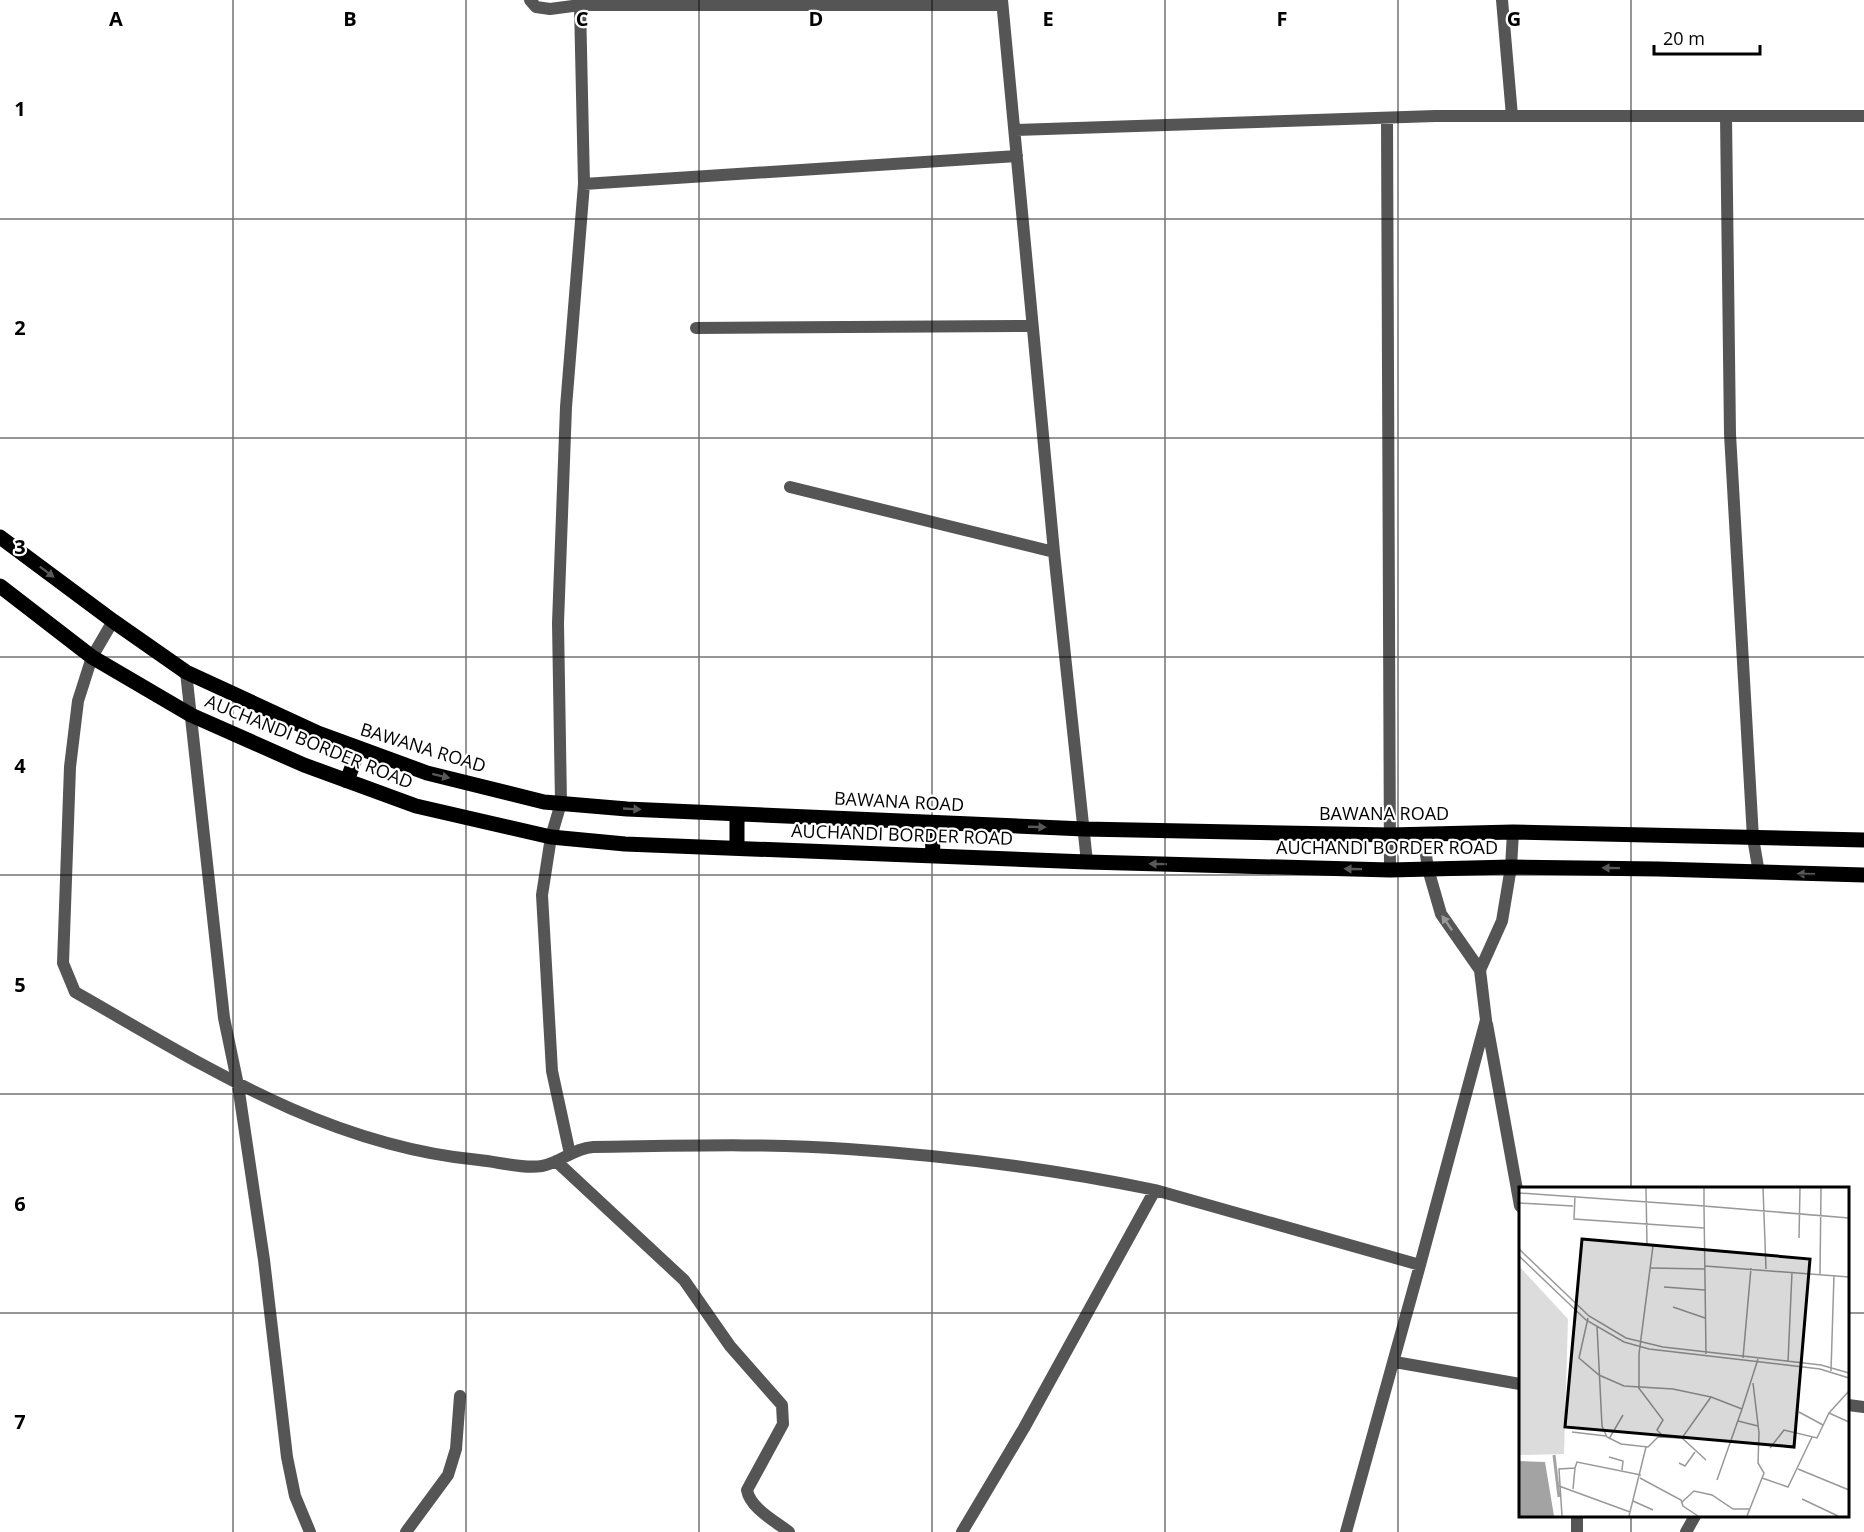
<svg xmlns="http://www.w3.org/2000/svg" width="1864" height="1532" font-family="'Open Sans',sans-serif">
<rect width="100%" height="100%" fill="#fff"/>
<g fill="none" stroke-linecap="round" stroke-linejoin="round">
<path stroke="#555" stroke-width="12" d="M530 0 536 7 550 9 580 5H1002
M1002 0 1054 552 1087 862
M1502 0 1512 116
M1726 116 1730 434 1753 838 1759 873
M1387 119 1390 870
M1015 130 1435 116H1864
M584 184 1017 156
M696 328 1032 326
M790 487 1054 552
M113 621 92 657 78 701 70 767 63 963 75 992C205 1066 325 1145 479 1160 499 1162 523 1169 542 1166 560 1163 574 1148 593 1147 678 1146 763 1143 848 1149 951 1156 1054 1169 1155 1190
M186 672 224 1018 238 1085 264 1260 287 1457 295 1496 310 1532
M1480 970 1502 921 1511 867 1513 832
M1487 1024 1520 1206
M570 1154 552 1071 542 895 551 837 561 803 558 623 566 407 584 184 580 5
M556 1161 684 1280 730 1346 782 1405 783 1424 747 1490C750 1508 775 1521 789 1532
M1395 1362 1520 1384
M1848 1405 1864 1407
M1577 1516V1532
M406 1532 448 1475 456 1449 460 1396
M962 1532 1024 1428 1155 1190 1420 1265 1486 1020 1480 970 1441 914 1428 869 1423 834
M1346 1532 1420 1265
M1686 1532 1695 1516"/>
<path stroke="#000" stroke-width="15" d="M0 537 113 621 186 672 318 733 359 748 427 773 544 802 627 809 1084 829 1390 835 1513 832 1864 840
M0 586 92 657 191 715 304 765 416 806 551 837 625 844 1087 862 1390 870 1511 867 1658 869 1864 875
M347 781 359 748
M932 823 933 856
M737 848V814"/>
</g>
<defs><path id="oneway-solid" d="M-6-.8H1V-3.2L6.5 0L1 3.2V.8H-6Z" transform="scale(1.5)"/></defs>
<g fill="#595959">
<use href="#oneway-solid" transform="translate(47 572) rotate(37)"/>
<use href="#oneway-solid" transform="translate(441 776) rotate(14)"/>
<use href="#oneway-solid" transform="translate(632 809) rotate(3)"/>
<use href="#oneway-solid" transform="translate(1037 827) rotate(2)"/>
<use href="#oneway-solid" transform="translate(1158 864) rotate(-179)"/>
<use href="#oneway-solid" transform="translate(1611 868) rotate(-179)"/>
<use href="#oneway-solid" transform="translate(1353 869) rotate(-179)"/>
<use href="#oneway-solid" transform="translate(1806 874) rotate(-179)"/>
</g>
<use fill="#999" href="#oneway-solid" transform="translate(1447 923) rotate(-125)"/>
<path fill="none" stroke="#000" stroke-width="1.5" stroke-opacity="0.55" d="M233 0V1532M466 0V1532M699 0V1532M932 0V1532M1165 0V1532M1398 0V1532M1631 0V1188M0 219H1864M0 438H1864M0 657H1864M0 875H1864M0 1094H1864M0 1313H1520M1848 1313H1864M1631 1516V1532"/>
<g text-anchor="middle" stroke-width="4.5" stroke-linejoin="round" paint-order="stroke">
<g font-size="18" fill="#000" stroke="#fff">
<text transform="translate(309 742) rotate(22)" y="6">AUCHANDI BORDER ROAD</text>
<text transform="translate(423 748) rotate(17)" y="6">BAWANA ROAD</text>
<text transform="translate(899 802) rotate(3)" y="6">BAWANA ROAD</text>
<text x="1384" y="820">BAWANA ROAD</text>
<text transform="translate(902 835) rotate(2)" y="6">AUCHANDI BORDER ROAD</text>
<text x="1387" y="854">AUCHANDI BORDER ROAD</text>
</g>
</g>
<g transform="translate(1519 1187)">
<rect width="330" height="330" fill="#fff"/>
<path d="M0 79 49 132 45 267 0 268Z" fill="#dcdcdc"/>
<path d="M0 274 26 275 35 329H0Z" fill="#a3a3a3"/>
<path fill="none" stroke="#a3a3a3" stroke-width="3" d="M35 268 40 310"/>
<path fill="none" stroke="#999" stroke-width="1.5" d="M127 1 128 58 186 63M185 1V19L330 31M244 1 247 82M0 6 185 19 187 167M56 9 55 32 185 41M0 16 54 19M280 51 281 1M0 62 70 129 107 151 144 160 302 178 330 186M0 69 67 133 105 155 130 162 301 182 330 191M186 79 330 90M132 81 186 82M301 87 302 1M145 100 186 103M154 120 186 131M69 131 60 171 80 188 105 199 154 202 192 210M78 139 83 239 88 250 102 257 129 260 139 250 163 251 192 210 223 222 239 172M224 171 232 81M269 175 273 85M312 184 315 88M119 200 144 233 138 243 145 250M120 200V167L134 59M280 225 304 238M310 226 330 235M219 234 239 239M53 245 87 249M163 251 187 273M90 252 104 228M251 261 265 243 298 251 310 226 330 204M90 270 104 274 103 283M160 276 166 279 176 265M279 282 330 303M121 291 162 313 164 319 179 329M243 291 269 300 293 250M198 293 223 222M40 299 111 325M54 302 56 281M283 312 319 329M114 314 134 323M163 315 175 304 193 308 214 322H231M43 329 40 282 56 281 58 275 122 288M110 329 127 260M228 329 245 286 239 276 240 246 234 196"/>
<path fill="#000" fill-opacity="0.15" stroke="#000" stroke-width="3" d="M63 52 291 72 275 260 46 240Z"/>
<rect width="330" height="330" fill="none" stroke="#000" stroke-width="3"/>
</g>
<g font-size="20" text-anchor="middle" font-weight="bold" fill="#000" stroke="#fff" stroke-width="4.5" stroke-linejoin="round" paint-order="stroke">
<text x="116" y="26">A</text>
<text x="350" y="26">B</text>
<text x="582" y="26">C</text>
<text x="816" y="26">D</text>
<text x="1048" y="26">E</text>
<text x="1282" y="26">F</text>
<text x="1514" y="26">G</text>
<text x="20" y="116">1</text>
<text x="20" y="335">2</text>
<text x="20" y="554">3</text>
<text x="20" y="773">4</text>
<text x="20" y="992">5</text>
<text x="20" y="1211">6</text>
<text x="20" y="1429">7</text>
</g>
<path d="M1654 45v9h106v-9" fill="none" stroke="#000000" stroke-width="3"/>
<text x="1663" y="45" font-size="18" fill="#000000" stroke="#ffffff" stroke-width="4.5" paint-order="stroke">20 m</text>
</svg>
